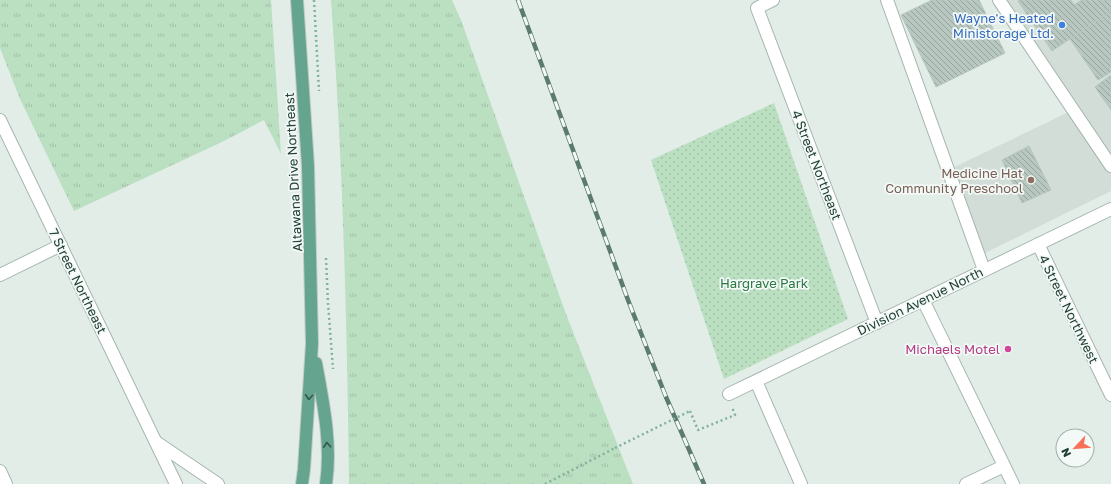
<svg xmlns="http://www.w3.org/2000/svg" width="1111" height="484" font-family="'Golos Text',sans-serif">
<defs>
<pattern id="grass-tufts" width="24" height="20" patternUnits="userSpaceOnUse"><rect width="24" height="20" fill="#bbdfc1"/><path d="M3 7l-1-3M5 7V3M7 7l1-3M15 17l-1-3M17 17v-4M19 17l1-3" fill="none" stroke="#a0c0a6"/></pattern>
<pattern id="park-dots" width="8" height="8" patternUnits="userSpaceOnUse"><rect width="8" height="8" fill="#bbdfc1"/><path d="M2 2h.1M6 6h.1" fill="none" stroke="#a0c0a6" stroke-width="1.8" stroke-linecap="round"/></pattern>
<pattern id="building-back-hatch" width="6" height="6" patternUnits="userSpaceOnUse"><rect width="6" height="6" fill="#b8c8c0"/><path d="M-1 5l2 2M0 0l6 6M5-1l2 2" fill="none" stroke="#95a49d"/></pattern>
</defs>
<rect width="100%" height="100%" fill="#e3ede8"/>
<path fill="#d1ddd6" d="M999 0H1111V191L979 256 948 170 1073 110Z"/>
<path fill="url(#grass-tufts)" d="M0 0H271L281 154 264 120 222 142 74 211 20 99 0 48Z
M331 0H452L461 20 566 314 633 484H349C347 323 343 161 331 0Z"/>
<path fill="url(#park-dots)" d="M774 103 848 319 724 379 651 160Z"/>
<path fill="url(#building-back-hatch)" stroke="#b5c7be" d="M932 0H979L1005 53 936 87 901 15Z
M1019 0H1071L1074 5 1082 0H1111V11L1052 51 1018 1Z
M1111 11V72L1098 80 1070 39Z
M1111 75V110L1095 87Z
M1029 146 1051 190 1022 203 1002 160Z"/>
<g fill="none" stroke-linecap="round" stroke-linejoin="round">
<g stroke="#a5b5af" stroke-width="14">
<path id="minor" d="M773 0 757 8 877 323
M887 0 984 270
M999 0 1111 166
M0 120 176 484
M1038 244 1111 395
M0 275 61 245
M923 300 1013 484
M756 381 801 484
M729 394 1111 209
M156 442 218 484
M0 471 6 484
M966 484 1004 466"/>
</g>
<g stroke="#c1c9c6" stroke-width="14">
<path id="major" d="M297 0 308 166 312 344 304 469 302 484
M316 363C323 402 332 444 326 484"/>
</g>
<path stroke="#82b29f" stroke-width="2.5" stroke-dasharray="2 3" stroke-linecap="butt" d="M314 0 319 91
M326 258 328 303 333 369
M690 411 698 430 735 415 732 407
M545 484 615 448"/>
<use href="#minor" stroke="#fff" stroke-width="12"/>
<use href="#major" stroke="#65a48f" stroke-width="12"/>
<g stroke="#5c7b70" stroke-width="4.5">
<path id="rail" d="M518 0 628 300 666 397 704 484"/>
</g>
<use href="#rail" stroke="#f3f9f6" stroke-width="3" stroke-dasharray="9" stroke-linecap="butt"/>
<path stroke="#82b29f" stroke-width="2.5" stroke-dasharray="2 3" stroke-linecap="butt" d="M615 448 690 411"/>
</g>
<defs><path id="oneway-chevron" d="M-2-3.5L2.5 0L-2 3.5" fill="none" stroke-width="1.6" stroke-linecap="round" stroke-linejoin="round"/></defs>
<g stroke="#32584c">
<use href="#oneway-chevron" transform="translate(309 397) rotate(94)"/>
<use href="#oneway-chevron" transform="translate(327 445) rotate(-93)"/>
</g>
<circle fill="#3f7fe0" stroke="#f3f9f6" stroke-width="1.5" cx="1062" cy="25" r="4"/>
<circle fill="#8d6e63" stroke="#f3f9f6" stroke-width="1.5" cx="1031" cy="180" r="4"/>
<circle fill="#d1479c" stroke="#f3f9f6" stroke-width="1.5" cx="1008" cy="349" r="4"/>
<g text-anchor="middle" stroke-width="3.5" stroke-linejoin="round" paint-order="stroke">
<g font-size="13" fill="#366cbe" stroke="#f3f9f6" text-anchor="end">
<text x="1054" y="23">Wayne's Heated<tspan x="1054" dy="15">Ministorage Ltd.</tspan></text>
</g>
<g font-size="13" fill="#213f35" stroke="#f3f9f6">
<text transform="translate(817 165) rotate(69)" y="5">4 Street Northeast</text>
<text transform="translate(293 172) rotate(-93)" y="5">Altawana Drive Northeast</text>
<text transform="translate(78 281) rotate(64)" y="5">7 Street Northeast</text>
<text transform="translate(920 301) rotate(-26)" y="5">Division Avenue North</text>
<text transform="translate(1069 309) rotate(64)" y="5">4 Street Northwest</text>
</g>
<g font-size="13" fill="#785e54" stroke="#f3f9f6" text-anchor="end">
<text x="1023" y="178">Medicine Hat<tspan x="1023" dy="15">Community Preschool</tspan></text>
</g>
<g font-size="13" fill="#2a7842" stroke="#f3f9f6">
<text x="764" y="288">Hargrave Park</text>
</g>
<g font-size="13" fill="#b23c85" stroke="#f3f9f6" text-anchor="end">
<text x="1000" y="354">Michaels Motel</text>
</g>
</g>
<g transform="translate(1075 448) rotate(244)"><circle r="19" fill="#f3f9f6" stroke="#9fafa9"/>
<path d="M0-3L7 15L0 10L-7 15Z" fill="#f77157"/>
<text y="-6" font-size="11" font-weight="bold" text-anchor="middle" fill="#213f35">N</text>
</g>
</svg>
